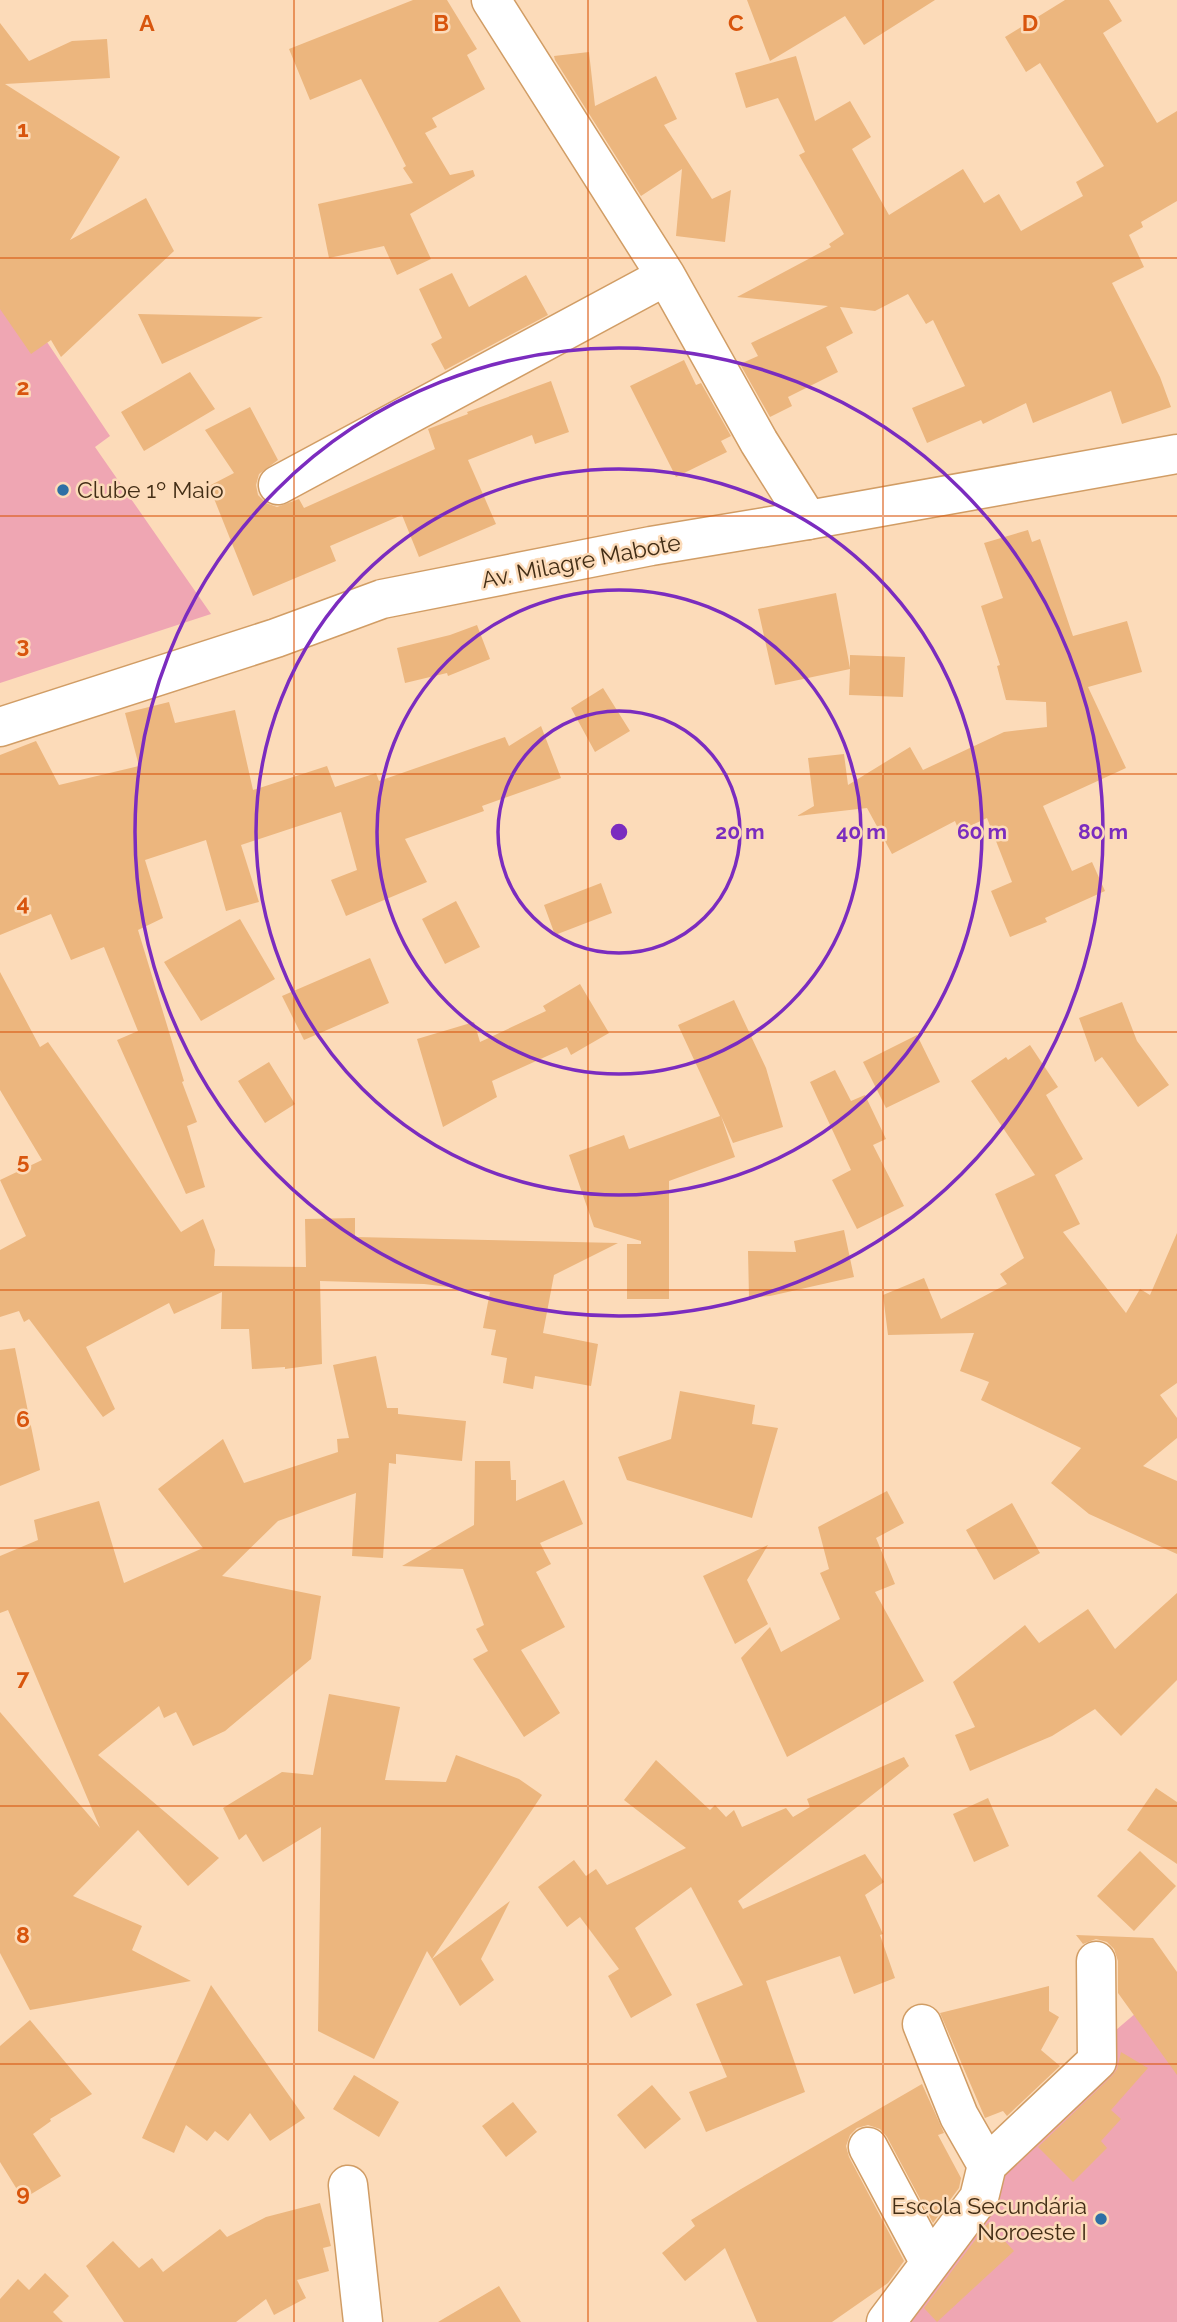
<svg xmlns="http://www.w3.org/2000/svg" width="1177" height="2322" font-family="Raleway,sans-serif">
<rect width="100%" height="100%" fill="#fcdbb9"/>
<path fill="#efa6b3" d="M0 308 47 342 110 436 95 447 211 614 0 683Z
M1177 1978V2322H884L1116 2030Z"/>
<path fill="#ecb67e" d="M413 0H447L477 49 467 55 485 89 432 118 437 127 425 133 450 175 473 170 475 176 410 214 431 259 397 275 384 246 329 258 318 204 413 183 403 168 406 166 361 79 310 100 289 49Z
M747 0H935L864 45 845 16 770 61Z
M1065 0H1109L1122 21 1103 33 1157 123 1177 111V201L1141 222 1143 227 1129 235 1144 267 1112 283 1160 377 1171 407 1122 424 1111 391 1033 423 1026 403 983 424 981 420 927 443 912 408 965 386 933 320 926 324 908 294 875 311 840 307 853 333 826 347 838 372 788 397 792 406 770 417 740 364 758 356 751 343 828 306 737 297 831 247 829 244 844 234 799 155 805 152 778 98 746 108 735 73 796 56 815 121 850 101 871 137 852 149 889 215 963 169 984 203 999 194 1021 231 1083 196 1076 182 1104 166 1040 63 1026 72 1005 37Z
M0 23 29 61 72 41 107 39 110 78 5 84 120 157 70 240 146 198 174 251 61 357 51 340 31 354 0 309Z
M589 52 595 106 656 76 677 119 664 125 712 199 731 190 725 242 676 236 682 169 641 196 555 60 554 56Z
M452 273 469 307 526 275 548 315 445 370 431 344 442 338 419 289Z
M138 314 263 317 162 364Z
M684 360 696 385 701 383 731 436 721 441 727 452 676 477 630 386Z
M190 372 215 409 144 451 121 412Z
M551 381 569 432 535 444 532 435 468 460 496 524 419 557 402 515 330 546 336 561 253 596 209 486 234 473 205 430 250 407 278 460 259 474 256 485 258 495 266 503 277 507 299 499 304 508 435 449 428 429 468 414 467 412Z
M1028 530 1032 542 1040 539 1073 636 1127 621 1142 672 1088 687 1126 768 1043 806 1072 871 1092 862 1105 891 1045 918 1047 922 1010 937 991 891 1012 882 987 818 959 831 955 821 892 854 867 808 797 816 814 806 808 758 844 754 848 785 910 747 923 770 1004 732 1047 727 1046 702 1006 700 997 666 1000 665 981 606 1003 598 984 543Z
M836 593 850 668V655L905 657 903 697 849 695 850 669 775 685 758 609Z
M477 625 490 659 448 676 447 673 405 683 397 648 450 635Z
M603 688 630 731 595 752 571 708Z
M169 702 175 723 235 710 253 790 327 766 335 787 376 773 379 781 505 737 509 746 541 726 561 778 482 806 484 811 405 839 427 882 346 916 331 880 357 870 341 812 241 845 259 902 226 911 206 840 145 860 163 918 138 930 184 1081 182 1082 197 1122 187 1126 205 1187 186 1194 117 1040 138 1031 104 947 71 960 51 914 0 935V755L36 741 59 785 139 766 125 713Z
M601 883 612 913 555 935 544 905Z
M456 901 480 947 445 964 422 919Z
M240 919 275 979 201 1021 164 962Z
M370 958 389 1003 304 1040 282 996Z
M0 972 40 1047 48 1042 181 1232 203 1219 215 1250 214 1266 306 1267 305 1219 355 1218V1237L618 1243 554 1275 543 1333 598 1344 591 1386 535 1376 533 1389 503 1383 507 1358 491 1355 496 1330 483 1328 490 1292 424 1284 320 1281 322 1364 285 1369V1367L252 1369 249 1329H221L222 1292 174 1314 169 1303 86 1347 115 1409 103 1417 29 1319 24 1322 19 1311 0 1317V1250L26 1236 0 1180 42 1160 0 1090Z
M580 984 609 1033 571 1055 567 1047 492 1081 497 1097 443 1127 417 1039 474 1022 480 1042 546 1011 543 1006Z
M734 1000 766 1068 783 1127 733 1143 721 1116 735 1157 669 1181V1299H627V1244H641V1241L594 1227 569 1155 624 1135 629 1149 720 1116 678 1025Z
M1122 1002 1137 1041 1169 1085 1138 1107 1102 1057 1095 1062 1079 1018Z
M917 1035 940 1082 886 1108 863 1062Z
M1030 1045 1058 1087 1046 1095 1083 1159 1055 1175 1080 1224 1063 1232 1126 1313 1140 1289 1150 1295 1177 1233V1383L1160 1395 1177 1418V1438L1143 1466 1177 1481V1554L1089 1514 1051 1483 1081 1448 981 1400 989 1382 960 1371 974 1333 888 1335 883 1295 924 1278 941 1319 1007 1284 1000 1274 1024 1258 995 1194 1035 1175 971 1081 1006 1057 1008 1060Z
M269 1062 295 1104 265 1123 238 1081Z
M835 1070 851 1101 865 1095 886 1139 873 1145 904 1206 857 1229 832 1180 851 1170 810 1082Z
M844 1230 854 1277 770 1296 749 1297 748 1251 796 1252 794 1241Z
M15 1348 40 1470 0 1486V1350Z
M376 1356 387 1408H398V1414L466 1421 462 1461 396 1454V1464L389 1463 383 1558 352 1556 356 1493 278 1521 222 1576 321 1596 311 1659 225 1731 193 1746 176 1712 164 1718 159 1706 98 1755 219 1858 188 1886 138 1830 73 1896 142 1926 132 1950 191 1981 30 2010 0 1953V1712L100 1828 8 1610 0 1613V1556L38 1540 34 1520 99 1501 124 1583 203 1548 158 1489 223 1439 244 1483 338 1452 337 1439 349 1438 333 1365Z
M680 1391 755 1405 752 1424 778 1428 752 1518 627 1480 618 1457 671 1439Z
M475 1461H510L511 1480H516V1501L564 1480 583 1524 540 1543 551 1564 536 1572 565 1627 521 1650 560 1713 524 1737 473 1659 488 1651 476 1629 484 1625 463 1569 402 1566 474 1525Z
M887 1491 904 1523 876 1538 895 1584 875 1592 924 1681 787 1757 741 1658 770 1627 781 1652 840 1619 820 1573 829 1569 818 1527Z
M1012 1503 1040 1553 994 1580 966 1530Z
M768 1545 747 1580 768 1624 735 1644 703 1576Z
M1177 1593V1680L1121 1736 1095 1709 1052 1736 970 1771 955 1735 975 1727 953 1682 1025 1625 1039 1643 1088 1609 1115 1649Z
M329 1694 400 1707 385 1780 446 1782 456 1755 519 1779 542 1795 432 1959 427 1951 374 2059 318 2031 321 1827 263 1862 246 1834 239 1840 223 1808 282 1772 313 1775Z
M904 1757 909 1766 738 1901 743 1909 865 1854 884 1882 865 1895 883 1934 880 1935 895 1978 854 1994 840 1956 766 1981 805 2092 706 2132 689 2092 727 2077 696 2004 743 1985 691 1887 635 1928 672 1995 631 2018 608 1976 619 1969 580 1917 567 1927 538 1887 574 1860 586 1876 596 1869 607 1885 686 1848 624 1800 656 1760 710 1810 715 1805 726 1817 734 1810 742 1827 786 1808 793 1817 810 1807 807 1799Z
M1156 1788 1177 1802V1864L1127 1830Z
M988 1798 1009 1846 974 1862 953 1814Z
M1140 1851 1176 1886 1134 1931 1097 1896Z
M510 1901 481 1959 494 1980 460 2006 432 1959Z
M1076 1935 1153 1938 1177 1972V2075L1118 1993V1961L1114 1949 1107 1942 1096 1939 1083 1944Z
M211 1985 305 2118 270 2141 250 2113 228 2141 215 2131 207 2141 186 2125 174 2153 142 2138Z
M1049 1986V2011L1059 2017 1041 2050 1060 2066 1007 2116 1003 2111 985 2118 940 2013Z
M30 2020 92 2094 50 2119 51 2121 33 2134 61 2176 23 2199 0 2162V2046Z
M1121 2052 1148 2068 1111 2110 1121 2119 1101 2141 1107 2148 1073 2182 1038 2147 1112 2076 1117 2069Z
M354 2075 399 2102 379 2137 333 2109Z
M922 2084 944 2133 938 2135 961 2178 959 2188 933 2223 887 2137 880 2129 868 2125 857 2128 850 2135 846 2146 849 2157 904 2261 888 2283 832 2322H757L725 2248 685 2281 662 2253 695 2226 691 2220 741 2189Z
M652 2085 681 2119 645 2149 617 2115Z
M513 2102 537 2132 506 2157 482 2126Z
M320 2203 331 2246 323 2248 329 2271 297 2280 306 2298 274 2315 266 2299 236 2322H124L86 2266 113 2241 139 2268 152 2258 163 2272 220 2229 227 2237 266 2217Z
M988 2223 1014 2251 937 2322 924 2308Z
M45 2273 69 2296 53 2312 63 2322H0V2299L18 2279 29 2290Z
M499 2286 521 2322H438Z"/>
<g fill="none" stroke-linecap="round" stroke-linejoin="round">
<g stroke="#d19d65" stroke-width="41">
<path id="minor" d="M491 0 666 276 759 442 808 520
M278 485 666 276
M922 2024 959 2116 987 2165
M868 2147 930 2263
M348 2185 363 2322
M886 2322 979 2198 987 2165 1097 2061 1096 1961"/>
</g>
<g stroke="#d19d65" stroke-width="41">
<path id="tertiary" d="M0 727 276 638 382 599 651 546 808 520 1177 454"/>
</g>
<use href="#minor" stroke="#fff" stroke-width="38"/>
<use href="#tertiary" stroke="#fff" stroke-width="38"/>
</g>
<path fill="none" stroke="#d8550d" stroke-width="2" stroke-opacity="0.55" d="M294 0V2322M588 0V2322M883 0V2322M0 258H1177M0 516H1177M0 774H1177M0 1032H1177M0 1290H1177M0 1548H1177M0 1806H1177M0 2064H1177"/>
<g fill="none" stroke="#7b2cbf" stroke-width="3.5">
<circle cx="619" cy="832" r="121"/>
<circle cx="619" cy="832" r="242"/>
<circle cx="619" cy="832" r="363"/>
<circle cx="619" cy="832" r="484"/>
</g>
<g fill="#2e6fa5" stroke="#fcdbb9" stroke-width="2.5">
<circle cx="63" cy="490" r="7"/>
<circle cx="1101" cy="2219" r="7"/>
</g>
<g text-anchor="middle" stroke-width="5" stroke-linejoin="round" paint-order="stroke">
<g font-size="23" fill="#432e16" stroke="#fcdbb9" text-anchor="start">
<text x="77" y="498">Clube 1º Maio</text>
<text x="1087" y="2214" text-anchor="end">Escola Secundária<tspan x="1087" dy="26">Noroeste I</tspan></text>
</g>
<g font-size="23" fill="#432e16" stroke="#fcdbb9">
<text transform="translate(581 561) rotate(-11)" y="8">Av. Milagre Mabote</text>
</g>
</g>
<g font-size="23" text-anchor="middle" font-weight="bold" fill="#d8550d" stroke="#fcdbb9" stroke-width="5" stroke-linejoin="round" paint-order="stroke">
<text x="147" y="31">A</text>
<text x="441" y="31">B</text>
<text x="736" y="31">C</text>
<text x="1030" y="31">D</text>
<text x="23" y="137">1</text>
<text x="23" y="395">2</text>
<text x="23" y="653">3</text>
<text x="23" y="911">4</text>
<text x="23" y="1169">5</text>
<text x="23" y="1427">6</text>
<text x="23" y="1685">7</text>
<text x="23" y="1943">8</text>
<text x="23" y="2201">9</text>
</g>
<circle cx="619" cy="832" r="10" fill="#7b2cbf" stroke="#fcdbb9" stroke-width="3.5"/>
<g font-size="21" text-anchor="middle" font-weight="bold" fill="#7b2cbf" stroke="#fcdbb9" stroke-width="5" stroke-linejoin="round" paint-order="stroke">
<text x="740" y="839">20 m</text>
<text x="861" y="839">40 m</text>
<text x="982" y="839">60 m</text>
<text x="1103" y="839">80 m</text>
</g>
</svg>
